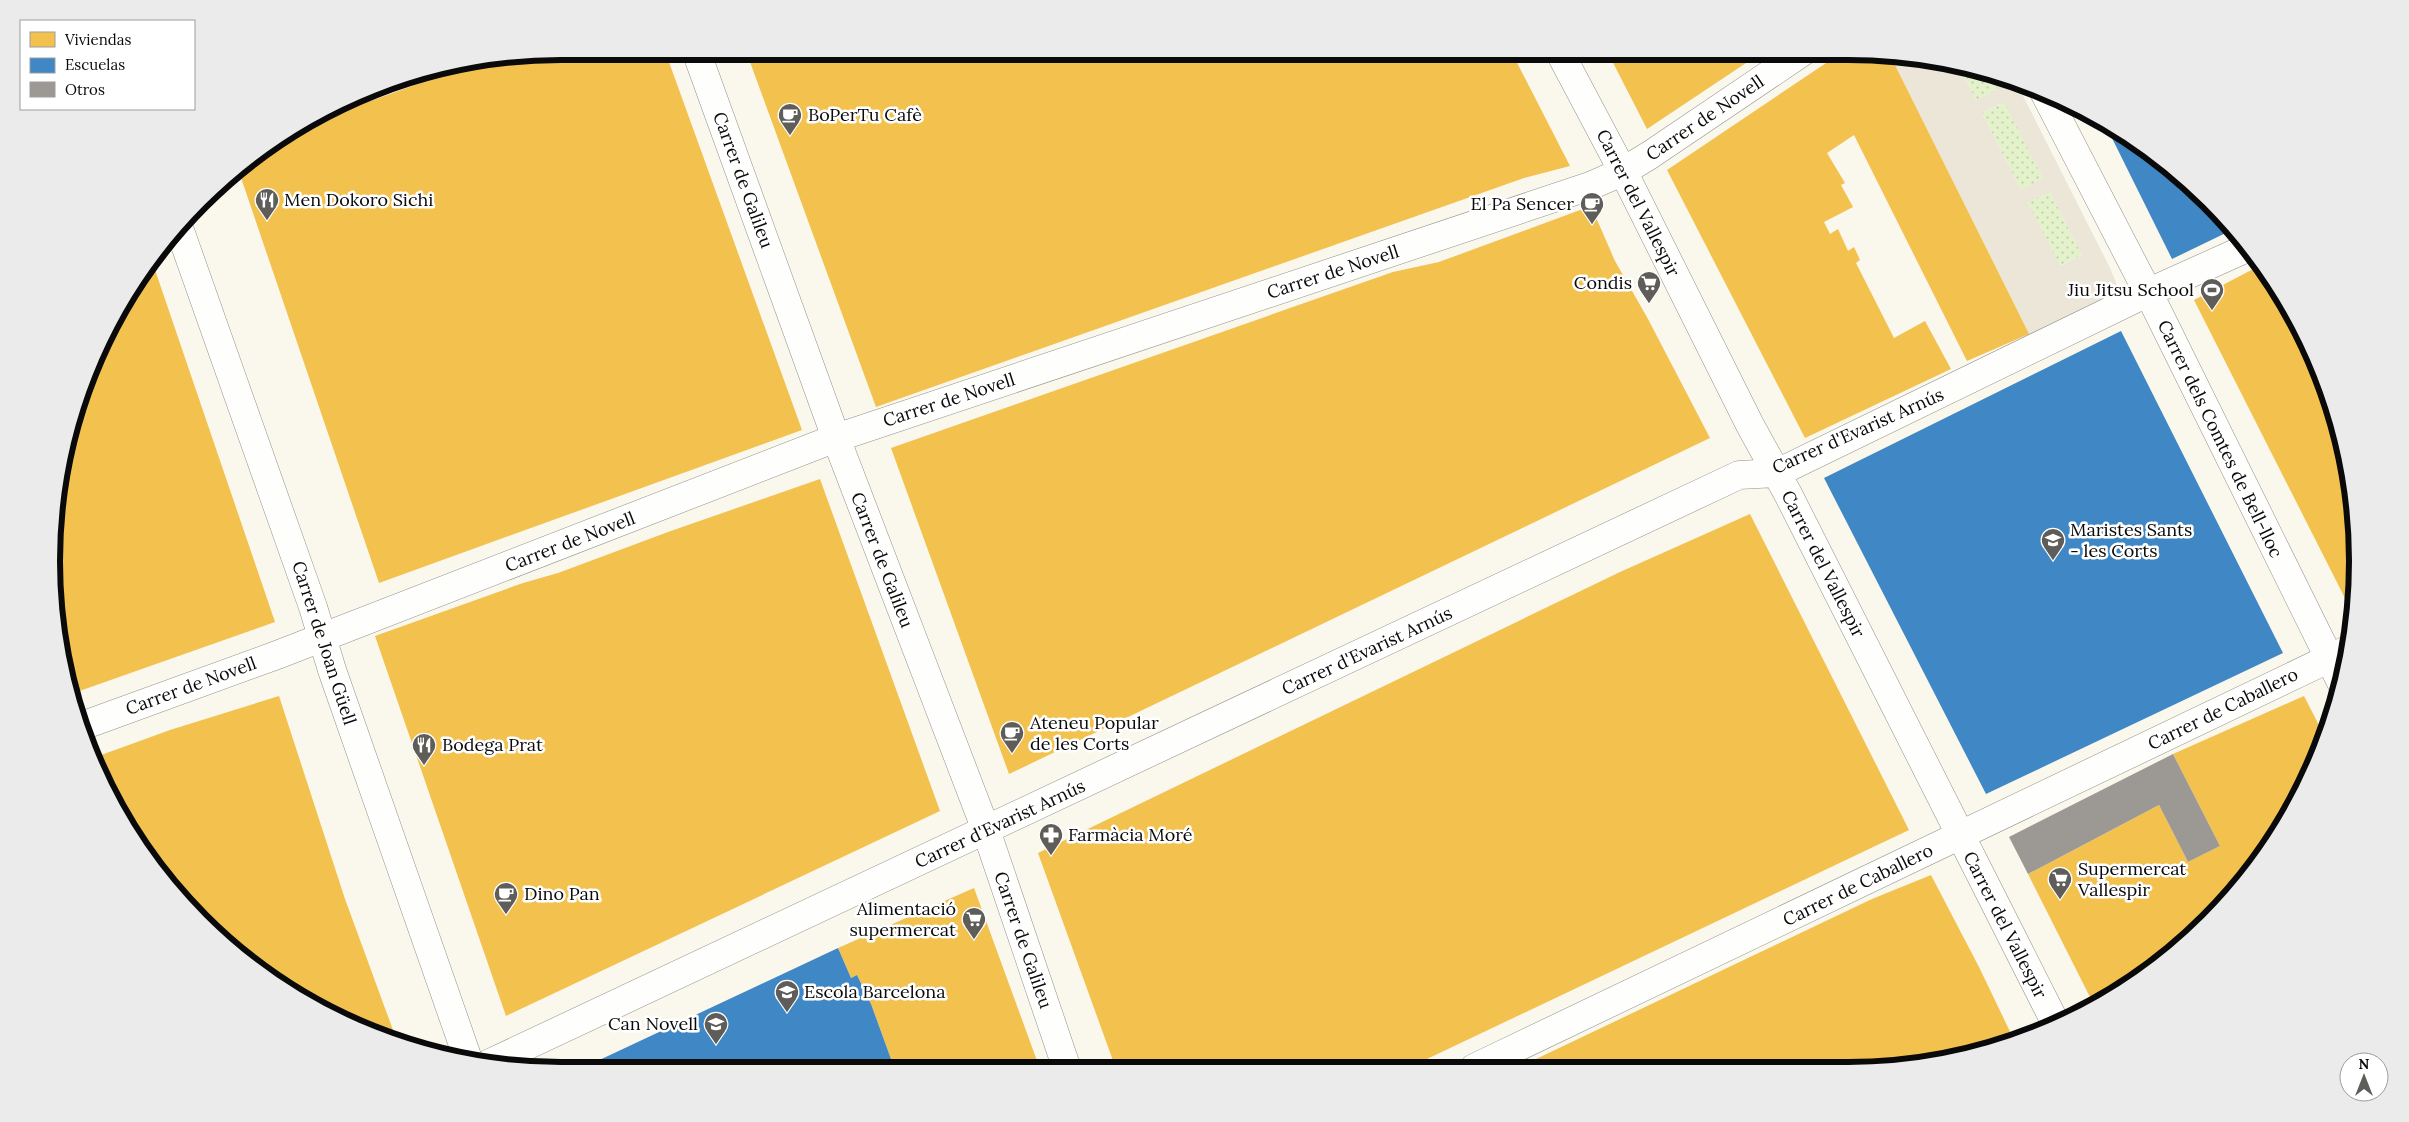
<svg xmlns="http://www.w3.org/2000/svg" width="2409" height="1122" font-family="Lora,serif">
<defs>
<pattern id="grass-dots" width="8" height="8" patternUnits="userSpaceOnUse" patternTransform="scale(1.25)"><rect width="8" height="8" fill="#e3f2ca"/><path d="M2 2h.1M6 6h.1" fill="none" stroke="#c1ceac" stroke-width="1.8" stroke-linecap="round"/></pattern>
</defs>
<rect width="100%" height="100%" fill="#faf7ed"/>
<path fill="url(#grass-dots)" d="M1957 64 1991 74 1998 89 1976 100Z
M2005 102 2043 178 2021 190 1982 113Z
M2050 191 2082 255 2059 266 2028 203Z"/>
<path fill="#ebe6d8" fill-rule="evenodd" d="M1890 55 1947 61 1957 64 1976 100 1998 89 1991 74 2016 82 2110 268 2117 285 2118 295 2032 342ZM2004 102 2043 178 2021 190 1982 113ZM2050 192 2082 255 2060 266 2028 203Z"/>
<path fill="#f2c14e" d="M561 51H665L802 430 379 583 238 169 293 129 490 58Z
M746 51H1511L1570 166 1524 178 876 407Z
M1607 51H1764L1647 129Z
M1844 51 1890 55 2029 334 1967 361 1854 135 1827 153 1845 183 1841 185 1853 207 1824 222 1830 234 1838 229 1848 251 1854 247 1860 260 1856 263 1894 338 1925 321 1951 369 1805 438 1667 170Z
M1591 206 1615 261 1648 319 1710 438 1009 774 891 448 1393 272 1439 262Z
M152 261 275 622 71 694 56 628 51 561 61 462 90 366 120 306Z
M2261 265 2272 278 2319 366 2348 461 2358 561 2353 614 2194 300Z
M820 479 940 811 506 1016 375 636 523 583 558 573 668 532Z
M1750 514 1909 830 1408 1068 1116 1069 1038 853 1620 572Z
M279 696 345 899 397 1041 366 1032 306 1002 225 944 157 872 119 816 93 758 170 730Z
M2304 696 2325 737 2319 756 2253 871 2159 965 2093 1003 2028 874 2159 805 2188 862 2220 846 2173 754Z
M1931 875 1980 969 2014 1040 1915 1066 1517 1068 1872 899Z
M974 888 1040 1069 895 1070 871 1004 857 975 851 978 838 948Z"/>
<path fill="#3f88c5" d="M2104 122 2131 137 2208 200 2232 230 2172 259Z
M2121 331 2283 653 1986 794 1824 478Z
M838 948 851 978 857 975 871 1004 895 1070 576 1071Z"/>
<path fill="#9c9994" d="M2173 754 2220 846 2188 862 2159 805 2028 874 2009 837Z"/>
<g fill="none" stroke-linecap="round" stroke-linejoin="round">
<g stroke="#92918c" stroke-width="29">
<path id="minor" d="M696 51 836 438 986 830 1067 1069
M1559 51 1630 185 1750 425 1788 494 2056 1024
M2043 90 2156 308 2341 682
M178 225 313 607 332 670 469 1062
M79 727 277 655 836 438 1590 186 1622 172 1650 155 1804 51
M488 1064 1739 475 1777 473 2147 293 2247 248
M1474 1068 2349 649"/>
</g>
<use href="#minor" stroke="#fefefc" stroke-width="28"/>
</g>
<defs>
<g id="cafe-pin" transform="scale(1.25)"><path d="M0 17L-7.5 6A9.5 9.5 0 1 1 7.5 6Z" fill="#5e5d59" stroke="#fff"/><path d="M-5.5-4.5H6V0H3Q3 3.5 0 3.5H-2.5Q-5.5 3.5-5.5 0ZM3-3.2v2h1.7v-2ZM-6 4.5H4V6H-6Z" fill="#fff"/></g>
<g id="restaurant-pin" transform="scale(1.25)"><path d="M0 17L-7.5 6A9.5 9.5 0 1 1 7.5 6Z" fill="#5e5d59" stroke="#fff"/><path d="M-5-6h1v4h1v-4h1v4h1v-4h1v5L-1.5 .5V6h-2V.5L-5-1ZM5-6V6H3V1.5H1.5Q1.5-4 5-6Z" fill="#fff"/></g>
<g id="supermarket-pin" transform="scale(1.25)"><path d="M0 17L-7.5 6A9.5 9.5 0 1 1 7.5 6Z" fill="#5e5d59" stroke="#fff"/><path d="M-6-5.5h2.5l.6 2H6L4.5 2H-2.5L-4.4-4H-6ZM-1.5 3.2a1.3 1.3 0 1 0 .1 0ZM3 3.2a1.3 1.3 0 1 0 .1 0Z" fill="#fff"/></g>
<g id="stadium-pin" transform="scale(1.25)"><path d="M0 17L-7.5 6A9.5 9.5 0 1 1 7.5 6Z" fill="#5e5d59" stroke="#fff"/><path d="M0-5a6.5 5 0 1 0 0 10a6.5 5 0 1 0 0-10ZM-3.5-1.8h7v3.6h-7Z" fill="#fff"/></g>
<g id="school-pin" transform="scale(1.25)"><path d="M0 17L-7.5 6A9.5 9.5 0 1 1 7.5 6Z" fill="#5e5d59" stroke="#fff"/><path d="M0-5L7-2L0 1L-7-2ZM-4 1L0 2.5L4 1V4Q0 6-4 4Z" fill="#fff"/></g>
<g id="pharmacy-pin" transform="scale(1.25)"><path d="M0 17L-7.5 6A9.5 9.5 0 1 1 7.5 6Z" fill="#5e5d59" stroke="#fff"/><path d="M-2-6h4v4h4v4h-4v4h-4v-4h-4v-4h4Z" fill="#fff"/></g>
</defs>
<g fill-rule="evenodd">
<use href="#cafe-pin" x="790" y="115"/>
<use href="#restaurant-pin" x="267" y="200"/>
<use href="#cafe-pin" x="1592" y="204"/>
<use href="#supermarket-pin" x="1649" y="283"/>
<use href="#stadium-pin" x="2212" y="290"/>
<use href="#school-pin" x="2053" y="540"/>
<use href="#cafe-pin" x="1012" y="733"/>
<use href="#restaurant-pin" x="424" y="745"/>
<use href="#pharmacy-pin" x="1051" y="835"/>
<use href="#supermarket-pin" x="2060" y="879"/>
<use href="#cafe-pin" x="506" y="894"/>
<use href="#supermarket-pin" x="974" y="919"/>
<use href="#school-pin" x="787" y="992"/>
<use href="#school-pin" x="716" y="1024"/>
</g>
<g text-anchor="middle" stroke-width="5" stroke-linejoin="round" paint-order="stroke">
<g font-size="18" fill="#0a0a0a" stroke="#fff" text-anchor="start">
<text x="808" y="121">BoPerTu Cafè</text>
<text x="284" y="206">Men Dokoro Sichi</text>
<text x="1574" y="210" text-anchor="end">El Pa Sencer</text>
<text x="1632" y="289" text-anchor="end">Condis</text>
<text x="2194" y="296" text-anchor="end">Jiu Jitsu School</text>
<text x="2070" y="536">Maristes Sants<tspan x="2070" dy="21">- les Corts</tspan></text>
<text x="1030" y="729">Ateneu Popular<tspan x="1030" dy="21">de les Corts</tspan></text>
<text x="442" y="751">Bodega Prat</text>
<text x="1068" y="841">Farmàcia Moré</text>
<text x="2078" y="875">Supermercat<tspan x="2078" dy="21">Vallespir</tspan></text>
<text x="524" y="900">Dino Pan</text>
<text x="956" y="915" text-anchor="end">Alimentació<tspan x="956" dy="21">supermercat</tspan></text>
<text x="804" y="998">Escola Barcelona</text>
<text x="698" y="1030" text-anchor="end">Can Novell</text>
</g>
<g font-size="18" fill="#0a0a0a" stroke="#fff">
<text transform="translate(1705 118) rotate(-34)" y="6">Carrer de Novell</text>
<text transform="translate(743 180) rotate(70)" y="6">Carrer de Galileu</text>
<text transform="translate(1638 203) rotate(63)" y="6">Carrer del Vallespir</text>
<text transform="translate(1333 272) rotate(-18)" y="6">Carrer de Novell</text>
<text transform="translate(949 400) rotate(-18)" y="6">Carrer de Novell</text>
<text transform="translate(1858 431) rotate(-24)" y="6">Carrer d'Evarist Arnús</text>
<text transform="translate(2220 439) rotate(64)" y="6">Carrer dels Comtes de Bell-lloc</text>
<text transform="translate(570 542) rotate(-21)" y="6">Carrer de Novell</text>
<text transform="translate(882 560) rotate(69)" y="6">Carrer de Galileu</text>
<text transform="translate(1823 564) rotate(63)" y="6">Carrer del Vallespir</text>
<text transform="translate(324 643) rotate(72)" y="6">Carrer de Joan Güell</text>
<text transform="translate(1367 651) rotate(-25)" y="6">Carrer d'Evarist Arnús</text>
<text transform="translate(191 686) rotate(-20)" y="6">Carrer de Novell</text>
<text transform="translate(2223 709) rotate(-26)" y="6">Carrer de Caballero</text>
<text transform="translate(1000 824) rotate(-25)" y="6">Carrer d'Evarist Arnús</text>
<text transform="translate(1858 885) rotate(-26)" y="6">Carrer de Caballero</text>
<text transform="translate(2005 925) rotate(63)" y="6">Carrer del Vallespir</text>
<text transform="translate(1023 940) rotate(71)" y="6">Carrer de Galileu</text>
</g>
</g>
<path d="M0 0H2409V1122H0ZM561 60H1848A501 501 0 0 1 2349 561V561A501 501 0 0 1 1848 1062H561A501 501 0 0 1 60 561V561A501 501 0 0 1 561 60Z" fill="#ebebeb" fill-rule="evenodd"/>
<path fill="none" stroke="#0a0a0a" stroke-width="6" d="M561 60H1848A501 501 0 0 1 2349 561V561A501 501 0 0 1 1848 1062H561A501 501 0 0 1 60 561V561A501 501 0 0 1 561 60Z"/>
<rect x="20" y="20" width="175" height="90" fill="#ffffff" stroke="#9d9d9d"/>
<rect x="30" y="32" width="25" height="15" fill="#f2c14e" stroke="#9d9d9d"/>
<text x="65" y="45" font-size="15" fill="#0a0a0a">Viviendas</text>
<rect x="30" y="58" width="25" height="15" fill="#3f88c5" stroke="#9d9d9d"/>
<text x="65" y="70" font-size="15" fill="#0a0a0a">Escuelas</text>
<rect x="30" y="82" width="25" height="15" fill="#9c9994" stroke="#9d9d9d"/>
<text x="65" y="95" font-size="15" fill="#0a0a0a">Otros</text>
<g transform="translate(2364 1077)"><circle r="24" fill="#ffffff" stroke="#9d9d9d"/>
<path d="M0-4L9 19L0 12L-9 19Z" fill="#5e5d59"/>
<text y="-8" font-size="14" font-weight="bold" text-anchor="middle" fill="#0a0a0a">N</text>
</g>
</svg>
